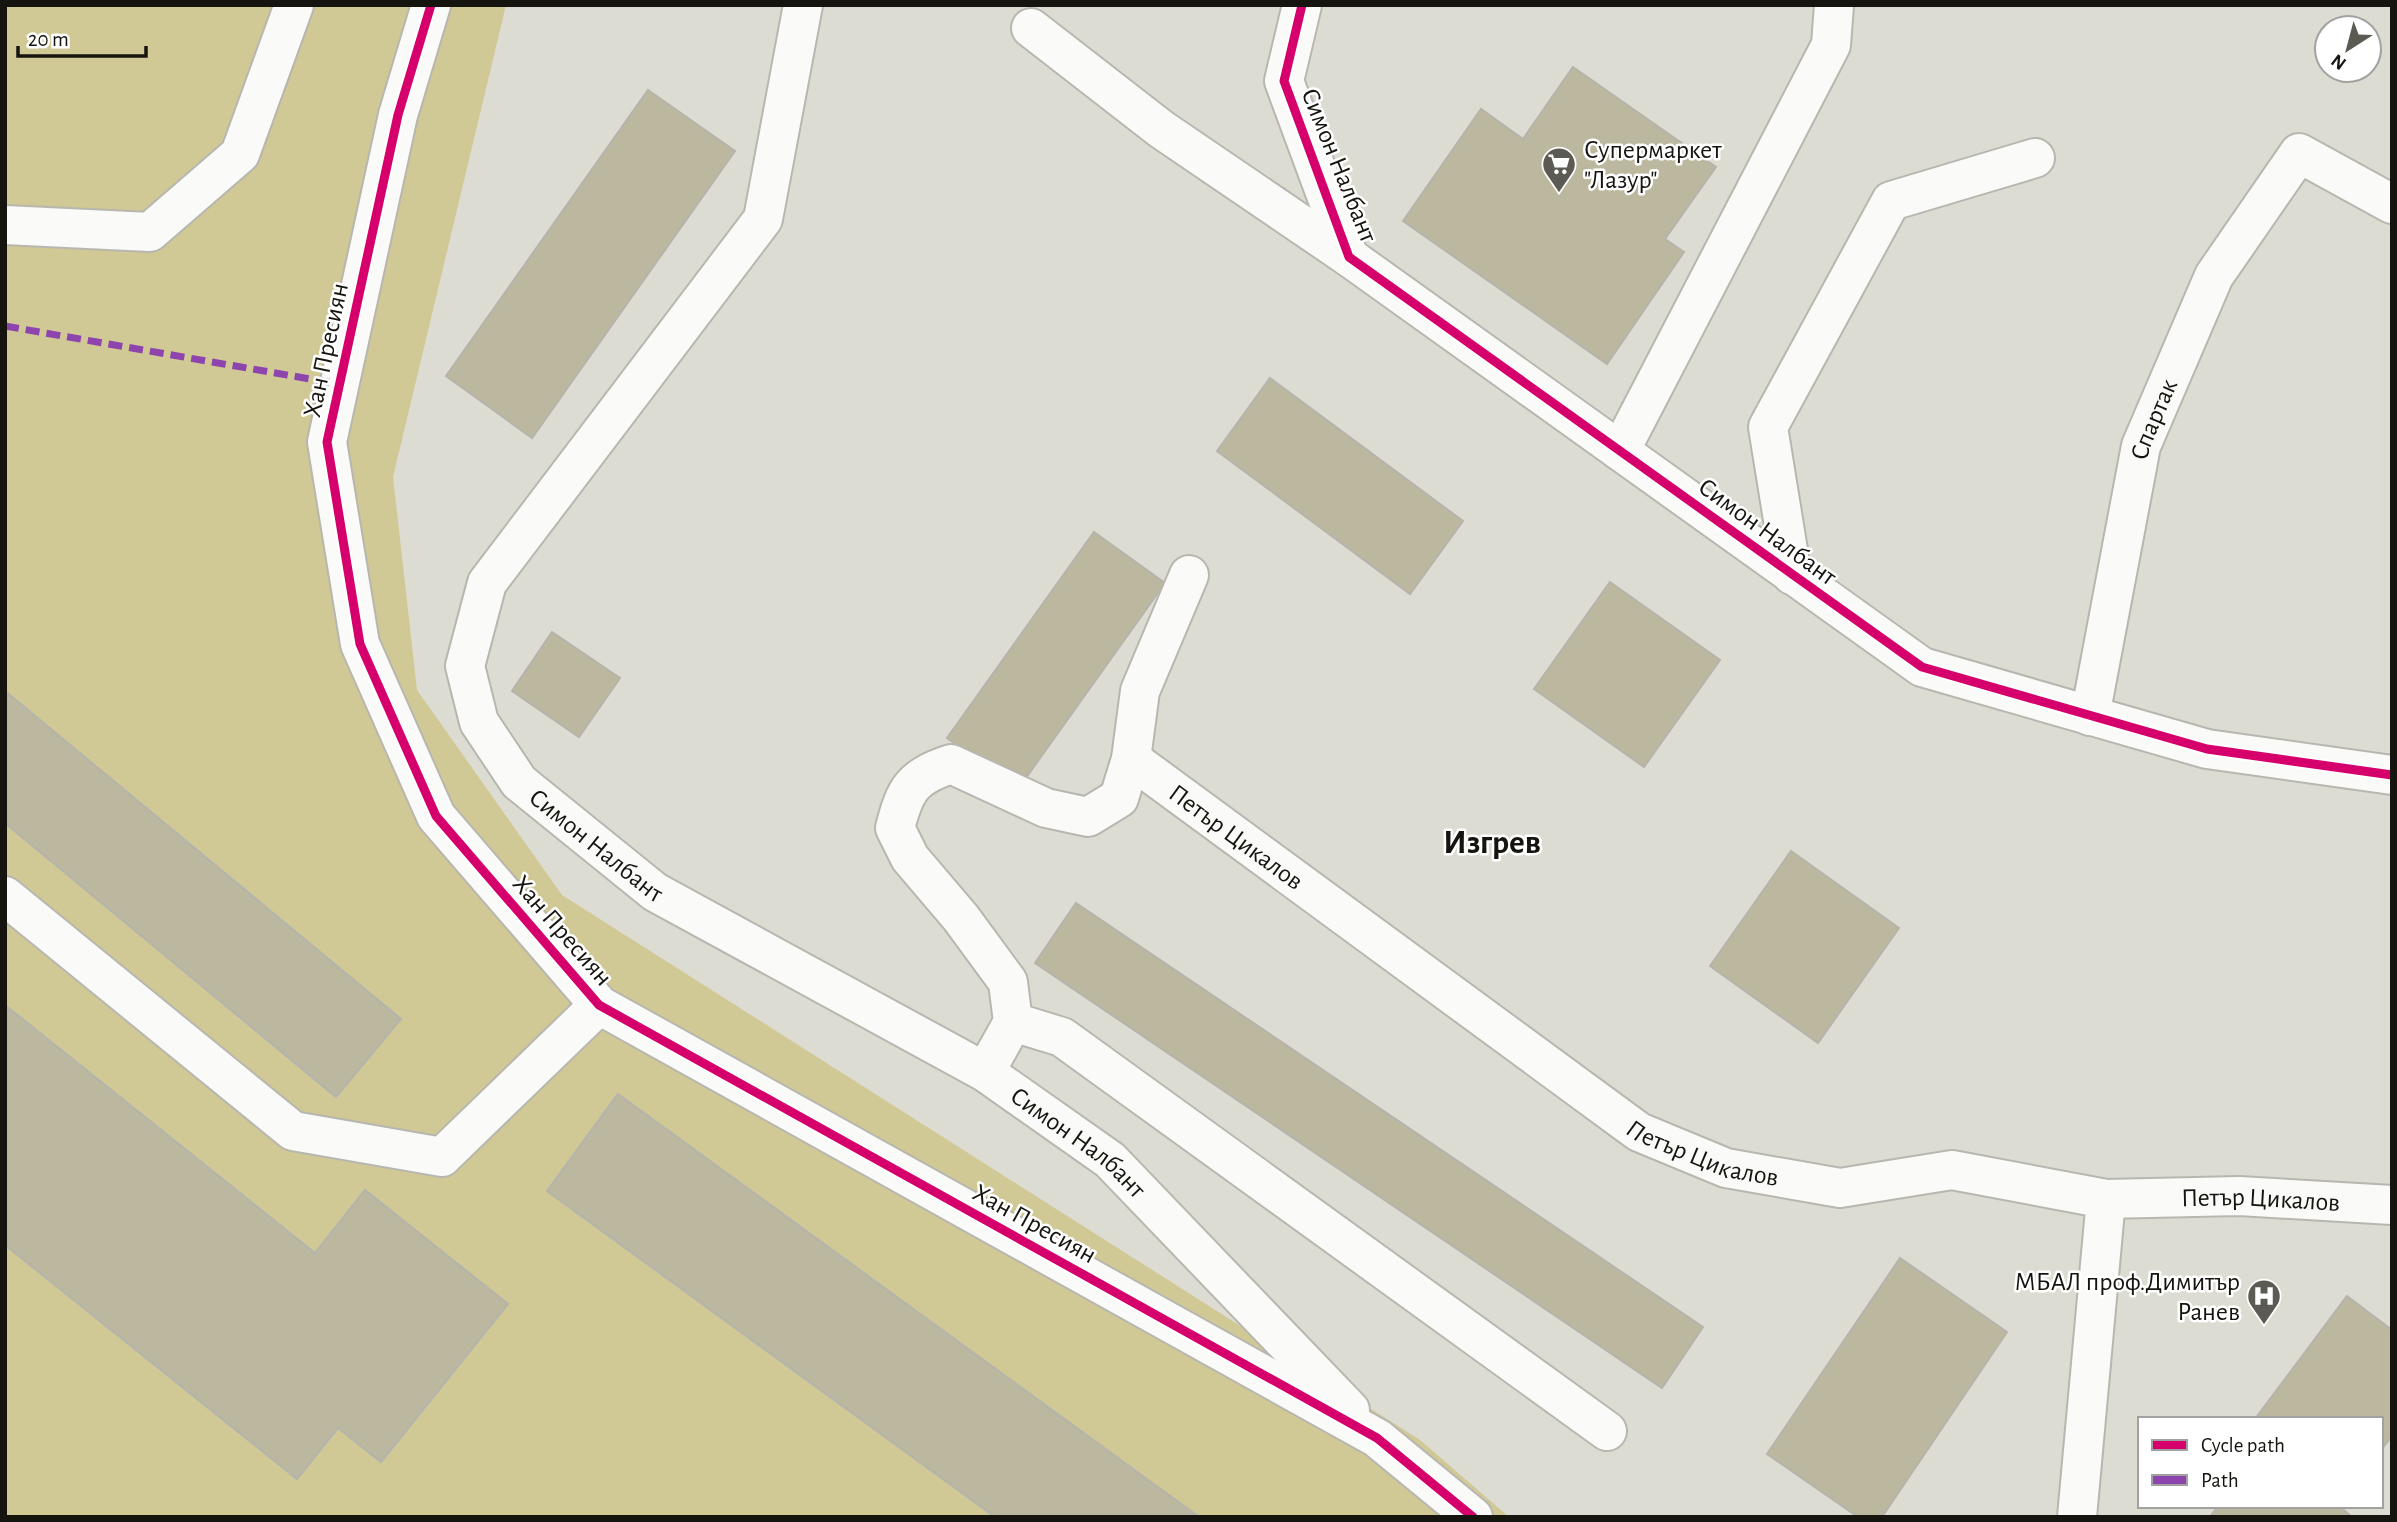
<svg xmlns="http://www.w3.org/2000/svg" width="2397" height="1522" font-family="'Alegreya Sans',sans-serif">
<rect width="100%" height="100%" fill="#dddcd2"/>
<path fill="#d0c895" d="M5 5H506L393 477 417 690 562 895 1420 1440 1509 1517H5Z"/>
<path fill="#bcb89f" stroke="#b5b4ac" stroke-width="2" d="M1573 67 1716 167 1665 239 1684 252 1607 364 1403 221 1481 109 1523 139Z
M648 90 735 151 532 438 446 376Z
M1270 378 1463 521 1410 594 1217 451Z
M1094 532 1165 583 1018 789 947 738Z
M1610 582 1720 660 1644 767 1534 689Z
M552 632 620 678 579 737 512 691Z
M5 691 401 1019 336 1097 5 823Z
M1791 851 1899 928 1818 1043 1710 966Z
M1076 903 1703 1327 1662 1388 1035 963Z
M5 1005 315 1253 365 1190 508 1304 381 1462 338 1428 297 1479 5 1245Z
M618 1094 1199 1517H995L547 1191Z
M1900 1258 2007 1332 1882 1517H1858L1767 1454Z
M2347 1296 2392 1330V1436L2381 1450V1419H2255Z
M2218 1506H2339L2352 1517H2210Z"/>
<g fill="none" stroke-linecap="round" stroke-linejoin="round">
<g stroke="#b8b7af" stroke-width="42">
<g id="minor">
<path d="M431 5 398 115 327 442 360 644 436 816 599 1005 1377 1438 1473 1517"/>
<path id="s1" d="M803 5 763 219 487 583 465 666 479 722 519 782 655 892 985 1072 1110 1160 1350 1410"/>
<path d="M1302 5 1284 81 1349 257 1922 667 2207 749 2392 775"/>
<path d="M1031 28 1161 129 1349 257"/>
<path d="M5 225 150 232 240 154 294 5"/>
<path d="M1620 451 1831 45 1834 5"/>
<path d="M1792 575 1768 427 1891 201 2035 158"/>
<path id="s2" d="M2090 716 2141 446 2214 276 2299 153 2392 204"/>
<path id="s3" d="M1131 759 1639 1132 1726 1168 1840 1188 1952 1170 2106 1199 2239 1196 2392 1205"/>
<path d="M5 896 293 1131 442 1157 599 1005"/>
<path d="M1013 1022 1062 1037 1607 1431"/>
<path d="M985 1072 1013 1022 1008 982 961 918 910 858 895 828C905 789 912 777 951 764L1046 808 1088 817 1119 798 1131 759 1140 691 1189 575"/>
<path d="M2077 1517 2106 1199"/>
</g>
</g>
<use href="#minor" stroke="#fafaf8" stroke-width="38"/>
<path stroke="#8e44ad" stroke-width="7" stroke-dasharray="14 7" stroke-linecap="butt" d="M5 326 339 384"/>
<g stroke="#fff" stroke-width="13">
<path id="cycleway" d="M431 5 398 115 327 442 360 644 436 816 599 1005 1377 1438 1473 1517
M1302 5 1284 81 1349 257 1922 667 2207 749 2392 775"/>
</g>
<use href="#cycleway" stroke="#d6006c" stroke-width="9"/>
</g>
<defs>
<g id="supermarket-pin" transform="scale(1.75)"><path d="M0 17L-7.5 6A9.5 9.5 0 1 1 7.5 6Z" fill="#5b5a53" stroke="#fff"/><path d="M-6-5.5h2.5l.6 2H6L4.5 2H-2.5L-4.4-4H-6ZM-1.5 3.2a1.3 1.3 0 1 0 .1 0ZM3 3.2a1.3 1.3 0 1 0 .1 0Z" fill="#fff"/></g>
<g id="hospital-pin" transform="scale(1.75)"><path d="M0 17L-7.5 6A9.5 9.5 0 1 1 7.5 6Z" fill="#5b5a53" stroke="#fff"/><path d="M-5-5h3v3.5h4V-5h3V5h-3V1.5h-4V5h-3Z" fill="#fff"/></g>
</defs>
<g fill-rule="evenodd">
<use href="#supermarket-pin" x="1559" y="164"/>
<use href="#hospital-pin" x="2264" y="1296"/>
</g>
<g text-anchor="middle" stroke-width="5" stroke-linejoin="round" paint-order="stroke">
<g font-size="26" fill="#15140e" stroke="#fff" text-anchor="start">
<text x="1584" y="158">Супермаркет<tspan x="1584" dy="30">"Лазур"</tspan></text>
<text x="2240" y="1290" text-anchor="end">МБАЛ проф.Димитър<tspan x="2240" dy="30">Ранев</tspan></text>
</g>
<g font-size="26" fill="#15140e" stroke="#fff">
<text transform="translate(1340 165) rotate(68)" y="9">Симон Налбант</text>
<text transform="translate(325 350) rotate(-78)" y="9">Хан Пресиян</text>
<text dy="9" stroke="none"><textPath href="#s2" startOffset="304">Спартак</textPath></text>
<text transform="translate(1768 531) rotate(36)" y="9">Симон Налбант</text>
<text dy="9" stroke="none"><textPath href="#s3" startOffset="131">Петър Цикалов</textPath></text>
<text dy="9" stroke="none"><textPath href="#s1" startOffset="990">Симон Налбант</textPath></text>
<text transform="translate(563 930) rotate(49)" y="9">Хан Пресиян</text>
<text dy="9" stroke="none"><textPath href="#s1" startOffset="1558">Симон Налбант</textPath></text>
<text dy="9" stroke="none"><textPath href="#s3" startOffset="698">Петър Цикалов</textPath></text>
<text dy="9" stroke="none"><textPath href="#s3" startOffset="1265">Петър Цикалов</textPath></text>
<text transform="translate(1035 1223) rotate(29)" y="9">Хан Пресиян</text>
</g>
<g font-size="33" font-weight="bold" fill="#15140e" stroke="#fff">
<text x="1492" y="853">Изгрев</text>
</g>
</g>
<rect width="2397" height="1522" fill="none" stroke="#15140e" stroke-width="14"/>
<rect x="2138" y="1417" width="245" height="91" fill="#ffffff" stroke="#a1a19f" stroke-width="2"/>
<rect x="2152" y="1440" width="35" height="10" fill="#d6006c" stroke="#a1a19f" stroke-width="2"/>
<text x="2201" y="1452" font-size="21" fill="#15140e">Cycle path</text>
<rect x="2152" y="1475" width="35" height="10" fill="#8e44ad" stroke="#a1a19f" stroke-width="2"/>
<text x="2201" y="1487" font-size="21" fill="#15140e">Path</text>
<g transform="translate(2348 49) rotate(216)"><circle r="33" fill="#ffffff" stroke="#a1a19f" stroke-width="2"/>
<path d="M0-5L12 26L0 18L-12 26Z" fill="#5b5a53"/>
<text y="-10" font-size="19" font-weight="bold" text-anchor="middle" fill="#15140e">N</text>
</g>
<path d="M18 46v10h128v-10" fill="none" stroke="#15140e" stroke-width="3.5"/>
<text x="28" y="46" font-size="21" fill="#15140e" stroke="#ffffff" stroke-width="5" paint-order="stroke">20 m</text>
</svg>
